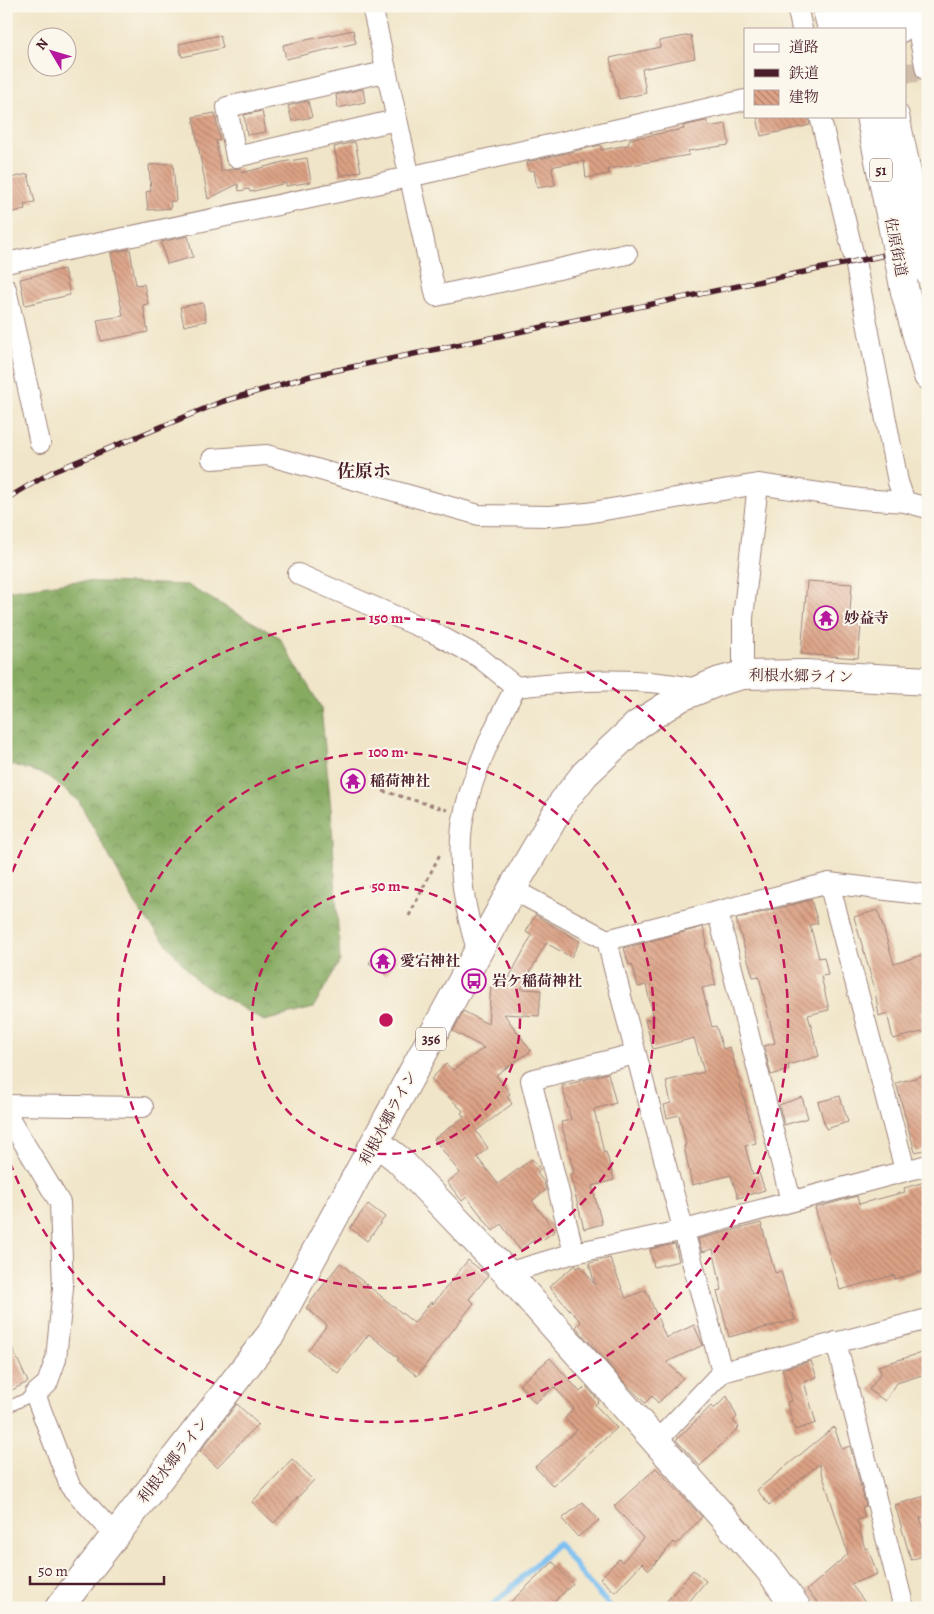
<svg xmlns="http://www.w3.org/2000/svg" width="934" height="1614" font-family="Alegreya,'Noto Serif JP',serif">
<defs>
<pattern id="forest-crowns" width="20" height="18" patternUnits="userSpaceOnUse" patternTransform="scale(1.25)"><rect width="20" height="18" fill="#85aa60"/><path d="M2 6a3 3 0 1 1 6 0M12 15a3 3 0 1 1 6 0" fill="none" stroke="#6f8a4f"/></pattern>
<pattern id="building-back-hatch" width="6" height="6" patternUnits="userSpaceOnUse" patternTransform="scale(1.25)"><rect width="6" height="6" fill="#dca285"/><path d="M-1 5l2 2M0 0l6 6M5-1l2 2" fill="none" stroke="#b4836d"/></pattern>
</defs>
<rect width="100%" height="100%" fill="#fbf7ec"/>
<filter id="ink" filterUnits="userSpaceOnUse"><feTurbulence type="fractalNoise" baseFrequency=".02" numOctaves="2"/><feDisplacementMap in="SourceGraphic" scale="10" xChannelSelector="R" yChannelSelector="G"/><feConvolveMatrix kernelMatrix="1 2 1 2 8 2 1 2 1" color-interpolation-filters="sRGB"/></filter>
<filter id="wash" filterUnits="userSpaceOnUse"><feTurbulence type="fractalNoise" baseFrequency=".0096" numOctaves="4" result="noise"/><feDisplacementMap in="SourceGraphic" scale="20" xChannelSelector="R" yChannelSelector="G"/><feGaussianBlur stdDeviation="1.12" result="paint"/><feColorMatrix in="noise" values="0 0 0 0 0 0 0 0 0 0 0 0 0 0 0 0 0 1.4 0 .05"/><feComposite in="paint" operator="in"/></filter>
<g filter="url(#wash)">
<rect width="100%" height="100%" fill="#f0e5c8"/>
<path fill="url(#forest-crowns)" stroke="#686446" d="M77 581 187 585 279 637 321 707 331 809 340 961 313 1008 264 1021 198 982 140 912 78 800 46 775 6 763V591Z"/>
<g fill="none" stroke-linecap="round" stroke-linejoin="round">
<path stroke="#7abff1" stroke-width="5.5" d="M490 1608 558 1543 588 1582 612 1608"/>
</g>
<g id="blocks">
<path fill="url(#building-back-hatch)" d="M353 30 356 43 286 59 283 45Z
M220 35 223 48 182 57 179 44Z
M691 35 695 58 642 69 646 93 619 99 610 58 660 47 659 41Z
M363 89 365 102 338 108 336 95Z
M308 101 312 117 292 121 288 106Z
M262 111 266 132 247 135 244 115Z
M215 113 220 140 216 141 221 171 241 168 242 173 283 162 307 158 311 182 286 186V183L250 192 249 189 239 191 238 184 208 199 193 117Z
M757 116H808L810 125 761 136Z
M705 121H707L708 127 726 124 729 145 688 151 689 155 608 169 609 174 586 178 584 161 555 166 552 168 555 185 537 188 534 170 529 171 527 162 601 145V150L628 145 630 139 684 129 683 126Z
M355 142 361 171 340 176 334 147Z
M173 163 176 201H170L171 208 148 210 146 192 151 191 149 165Z
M28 174 35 202 24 204 25 209 6 214V179Z
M188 236 193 257 167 264 161 242Z
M130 249 136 285 144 284 148 304 143 305 148 332 101 341 97 320 123 316 111 253Z
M64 269 70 295 25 305 20 279Z
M203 303 206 321 184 326 180 307Z
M807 581 852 584 849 625 861 626 858 658 801 654Z
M811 900 818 923 810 925 819 958 824 957 828 975 821 976 829 1010 808 1015 819 1056 788 1065 789 1070 771 1075 764 1046 775 1043 759 976 753 977 736 919Z
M878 910 894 964 928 953V1009L921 1011 926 1031 893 1039 887 1013 879 1016 875 990 854 917Z
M535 915 580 941 571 957 546 943 521 989 541 990 539 1016 504 1014 531 1051 496 1075 510 1094 507 1096 512 1104 476 1131 488 1148 477 1157 498 1184 532 1159 541 1170 537 1173 544 1182 546 1190 532 1201 555 1231 544 1239 535 1242 534 1240 520 1250 501 1224 493 1231 467 1197 462 1201 447 1182 460 1173 434 1139 464 1117 461 1113 463 1111 431 1079 446 1064 453 1070 484 1048 453 1031 463 1011 488 1024 491 986 504 987 532 935 526 932Z
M703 927 707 943 705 944 716 985 702 988 712 1027 716 1026 723 1049 730 1047 756 1143 745 1146 753 1175 759 1173 765 1190 738 1198 731 1175 692 1185 684 1146 686 1145 679 1115 667 1118 664 1105 671 1103 666 1081 704 1072 694 1038 653 1049 645 1020 654 1018 646 985 638 987 632 964 629 965 624 948Z
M380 948 396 960 386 975 369 963Z
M608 1073 616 1103 594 1109 604 1153 606 1152 614 1180 592 1186 602 1224 584 1229 570 1174 574 1173 561 1122 571 1120 562 1086Z
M926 1075 928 1082V1149L915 1152 896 1083Z
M840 1096 848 1122 826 1129 818 1102Z
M802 1097 808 1118 784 1125 779 1105Z
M928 1181V1270L895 1279 894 1275 840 1290 815 1208 857 1196 859 1204 905 1192 904 1188Z
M368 1204 385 1217 367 1241 350 1228Z
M761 1223 775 1273 781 1271 795 1320 729 1337 717 1291 722 1290 713 1249 702 1252 698 1239Z
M675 1244 679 1261 654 1267 650 1249Z
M610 1258 626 1298 646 1290 666 1338 694 1325 701 1341 703 1345 667 1362 683 1378 658 1403 652 1396 645 1403 622 1380 576 1327 581 1322 549 1287 575 1265 577 1268 581 1266 595 1285 589 1263Z
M468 1260 488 1276 469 1299 474 1303 417 1376 397 1360 399 1358 369 1334 338 1373 308 1350 327 1325 306 1308 340 1263 414 1323 431 1302 433 1304Z
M6 1335 28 1382 6 1393Z
M928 1351V1373L897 1383 885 1401 869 1390 881 1373 878 1366Z
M550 1358 580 1392 586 1386 599 1401 595 1405 617 1428 553 1486 535 1467 577 1430 565 1418 574 1408 554 1387 535 1403 519 1385Z
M811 1361 817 1377 804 1382 816 1423 795 1430 787 1402 792 1401 782 1369Z
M727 1396 737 1417 733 1421 739 1427 700 1466 676 1440 711 1406 714 1409Z
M237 1404 258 1424 217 1467 200 1451Z
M834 1427 842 1449 850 1446 866 1506 862 1507 865 1517 857 1520 865 1549 868 1548 877 1574 851 1584 869 1608H823L807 1590 848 1554 819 1464 769 1505 757 1490Z
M292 1459 314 1480 274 1523 252 1502Z
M656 1468 702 1517 677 1544 674 1542 649 1570 642 1563 615 1592 600 1578 619 1559 622 1562 643 1538 614 1506Z
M928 1495V1516L920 1518 928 1541V1554L911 1560 895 1505Z
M583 1502 599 1520 578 1537 562 1519Z
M553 1562 573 1584 547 1608H504Z
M693 1570 706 1581 684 1608H661Z"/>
</g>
</g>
<g filter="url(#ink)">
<use href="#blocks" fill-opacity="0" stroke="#9d827a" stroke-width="1"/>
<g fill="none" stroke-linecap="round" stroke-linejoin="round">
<path stroke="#cfbda9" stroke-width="20" stroke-dasharray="20 10" stroke-linecap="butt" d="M905 73 918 72"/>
<g stroke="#9d827a" stroke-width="12">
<path id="lane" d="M6 1408 35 1394"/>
</g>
<g stroke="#9d827a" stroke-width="22">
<path id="street" d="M372 6 436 296 627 254
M797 6 802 29
M913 6 926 70
M385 72 227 107 236 157 396 120
M820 116 855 261 898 482 905 502 928 508
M6 263 409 177 745 100
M6 289 40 443
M212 459 267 455 479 515 549 516 587 513 758 484 860 499 905 502
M298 574 434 633 479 657 516 687
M743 675V618L758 484
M829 883 905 1170
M512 889 607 940C642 1085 684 1228 722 1372L655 1443
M718 913 791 1201
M607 940 829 883 928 895
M478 952C465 913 457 867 462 826 468 784 495 724 516 687 577 680 637 676 698 689
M6 1105 143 1107
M6 1113 60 1203 63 1288 56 1359 47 1384 35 1394 70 1486 115 1535
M574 1253 531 1080 635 1054
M507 1273 574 1253 685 1230 928 1165
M836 1342 904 1608
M722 1372 928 1319"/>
</g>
<g stroke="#9d827a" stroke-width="30">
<path id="secondary" d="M376 1142 398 1159 507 1273 768 1568 797 1608"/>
</g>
<g stroke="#9d827a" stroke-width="30">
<path id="highway" d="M826 6 832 29
M846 6 851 29
M872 6 876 29
M895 6 899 29
M870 116 892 224
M895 116 917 220
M905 292 928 376
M59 1608 271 1334 512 889 563 802 585 774 637 725 681 697 720 681 743 675 805 674 928 681"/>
</g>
<path stroke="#9d827a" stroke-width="3" stroke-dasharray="4 4" stroke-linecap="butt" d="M383 791 447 810
M409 916 441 852"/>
<use href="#lane" stroke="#fff" stroke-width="10"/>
<use href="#street" stroke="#fff" stroke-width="20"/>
<use href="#secondary" stroke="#fff" stroke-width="28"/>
<use href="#highway" stroke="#fff" stroke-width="28"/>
<g stroke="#4a1f2b" stroke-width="5.5">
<path id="rail" d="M6 499 52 472 221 402 314 375 928 246"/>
</g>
<use href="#rail" stroke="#fbf7ec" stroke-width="4" stroke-dasharray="11" stroke-linecap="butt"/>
<g stroke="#9d827a" stroke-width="30" stroke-linecap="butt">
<path id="highway-bridge" d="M917 220 928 271
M892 224 905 292"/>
</g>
<use href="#highway-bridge" stroke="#fff" stroke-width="28"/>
</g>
</g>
<g fill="none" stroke="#c2185b" stroke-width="2.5" stroke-dasharray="9 6">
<circle cx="386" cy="1020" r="134"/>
<circle cx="386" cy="1020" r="268"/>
<path d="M7 886A402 402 0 1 1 7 1154"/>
</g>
<defs>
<g id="temple-ring" transform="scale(1.25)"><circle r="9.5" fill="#fbf7ec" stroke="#b5179e" stroke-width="1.5"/><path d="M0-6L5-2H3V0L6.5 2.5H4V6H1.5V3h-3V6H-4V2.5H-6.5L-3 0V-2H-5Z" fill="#b5179e"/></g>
<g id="bus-ring" transform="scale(1.25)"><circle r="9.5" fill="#fbf7ec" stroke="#b5179e" stroke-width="1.5"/><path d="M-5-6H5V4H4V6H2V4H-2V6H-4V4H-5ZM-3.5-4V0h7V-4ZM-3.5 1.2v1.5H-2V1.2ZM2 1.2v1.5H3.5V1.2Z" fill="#b5179e"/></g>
</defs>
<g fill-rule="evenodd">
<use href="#temple-ring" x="826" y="618"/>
<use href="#temple-ring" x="353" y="781"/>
<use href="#temple-ring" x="383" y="961"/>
<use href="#bus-ring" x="474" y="981"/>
</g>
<g text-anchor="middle" stroke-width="4" stroke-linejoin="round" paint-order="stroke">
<g fill="#fbf7ec" stroke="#7f6065" stroke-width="1">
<rect x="870" y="158.5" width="22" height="23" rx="4"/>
<rect x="416" y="1027.5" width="30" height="23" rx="4"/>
</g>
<g font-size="14" font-weight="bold" fill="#4a1f2b">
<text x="881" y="175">51</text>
<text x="431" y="1044">356</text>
</g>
<g font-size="15" fill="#4a1f2b" stroke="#fbf7ec">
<text transform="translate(896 247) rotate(79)" y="5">佐原街道</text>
<text transform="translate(801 676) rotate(1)" y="5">利根水郷ライン</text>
<text transform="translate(388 1118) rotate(-62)" y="5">利根水郷ライン</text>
<text transform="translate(173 1460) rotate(-52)" y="5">利根水郷ライン</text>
</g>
<g font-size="15" font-weight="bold" fill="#4a1f2b" stroke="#fbf7ec" text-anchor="start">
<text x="844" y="623">妙益寺</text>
<text x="370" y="786">稲荷神社</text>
<text x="400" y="966">愛宕神社</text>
<text x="492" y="986">岩ケ稲荷神社</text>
</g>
<g font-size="18" font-weight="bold" fill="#4a1f2b" stroke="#fbf7ec">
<text x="364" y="477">佐原ホ</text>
</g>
</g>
<circle cx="386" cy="1020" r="8" fill="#c2185b" stroke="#fbf7ec" stroke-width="2.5"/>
<g font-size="15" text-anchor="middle" font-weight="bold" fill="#c2185b" stroke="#fbf7ec" stroke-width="4" stroke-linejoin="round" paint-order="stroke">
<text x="386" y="623">150 m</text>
<text x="386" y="757">100 m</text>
<text x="386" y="891">50 m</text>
</g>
<rect width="934" height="1614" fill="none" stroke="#fbf7ec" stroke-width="25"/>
<rect x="744" y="28" width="162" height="90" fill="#fbf7ec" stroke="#b4a19f"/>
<rect x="754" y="44" width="25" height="8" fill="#ffffff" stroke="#b4a19f"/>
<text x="789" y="52" font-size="15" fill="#4a1f2b">道路</text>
<rect x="754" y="69" width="25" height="8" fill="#4a1f2b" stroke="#b4a19f"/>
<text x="789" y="78" font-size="15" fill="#4a1f2b">鉄道</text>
<rect x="754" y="90" width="25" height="15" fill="url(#building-back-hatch)" stroke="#b4a19f"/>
<text x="789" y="102" font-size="15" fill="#4a1f2b">建物</text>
<g transform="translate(52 52) rotate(308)"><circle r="24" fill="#fbf7ec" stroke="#b4a19f"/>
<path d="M0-4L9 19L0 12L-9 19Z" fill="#b5179e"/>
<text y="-8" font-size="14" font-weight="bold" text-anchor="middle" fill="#4a1f2b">N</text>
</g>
<path d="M30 1576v8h134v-8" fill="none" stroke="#4a1f2b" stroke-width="2.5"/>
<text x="38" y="1576" font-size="15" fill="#4a1f2b" stroke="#fbf7ec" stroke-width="4" paint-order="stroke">50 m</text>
</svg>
